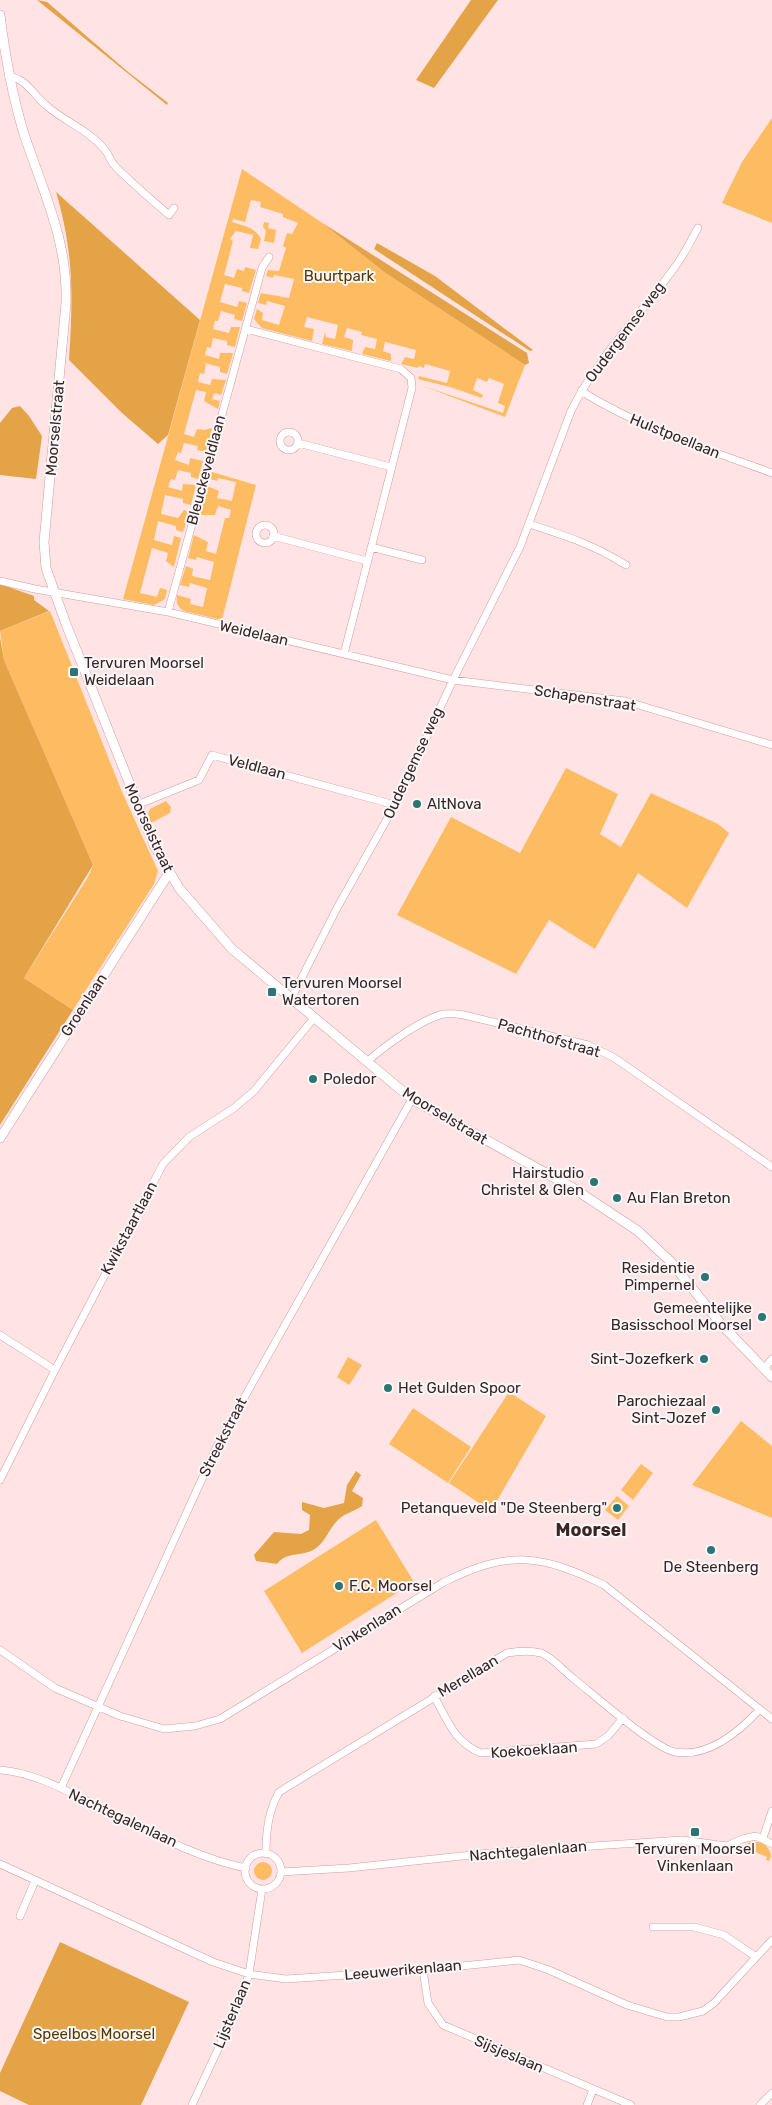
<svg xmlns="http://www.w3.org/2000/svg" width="772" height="2105" font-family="Rubik,sans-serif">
<rect width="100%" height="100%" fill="#ffe3e5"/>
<path fill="#febc62" d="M772 118V223L722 203 742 162Z
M242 169 321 222 384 272 525 365 505 417 420 385 503 413 505 406 498 403 504 384 489 378 487 382 477 378 473 390 483 395 482 398 450 387 418 379 419 376 447 383 450 371 425 364 424 368 418 366V368L401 364 405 357 414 359 416 350 385 342 383 351 391 354V361L362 354 365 347 375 349 377 339 361 335 362 332 347 328 344 337 353 340 352 351 322 344 325 332 326 337 335 339 338 325 307 317 304 327 314 329 312 341 262 328 254 319 257 309 263 313 262 320 279 325 285 306 267 301 266 305 258 303 261 293 289 298 294 279 274 275 273 278 266 276 268 270 279 271 286 248 283 246 287 233 292 234 298 223 283 217V214L260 207 261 202 251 200 245 222 233 219 232 222C244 226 255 227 261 239L258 249 250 248 253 235 236 231 230 239 233 241 224 275 234 278 237 269 244 271 245 267 256 270 249 293 242 291V288L225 284 220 302 237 307 239 301 247 303 242 321 234 319 235 315 221 311 218 321H215L213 329 229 333 231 327H240L235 347 227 345V341L213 338 211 348 207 347 205 355 219 359 220 353H233L227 374 220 372V367L204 363 206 365 204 374 200 373 198 382 210 385 212 379 226 380 221 395 214 393 212 399 220 401 218 409 204 401 206 392 196 390 184 434 194 437 197 429 204 430 212 428 206 452 197 450 198 446 184 443 181 453 178 452 175 460 189 465 190 458 203 461 198 479 191 477V473L178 470 175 480 171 479 168 487 182 491 183 484 196 485 191 505 183 503V499L165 495 161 514 178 518 184 510 189 512 183 532 176 530V526L158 521 154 540 172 545 174 536 181 538 174 567 166 561 168 553 152 548 140 593 157 597 160 588 167 590 165 599 154 605 123 599Z
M264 222 269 223 268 228 276 230 274 243 264 241 266 231 263 227Z
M212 472 256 485 222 620 184 611C177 607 176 602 177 595L191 599 190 604 203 607 207 588 190 583 189 587 180 585 186 566 193 569 192 576 210 580 214 562 197 557 196 560 188 558 194 535 208 542 206 551 216 554 225 518H229L231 510 218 506 215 515H200L207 486 219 491 217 498 232 501 236 482 218 478 217 481 210 479Z
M50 611 122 792 158 871 154 884 73 1010 24 978 88 877 93 865 4 660 0 631Z
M566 768 618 794 600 834 621 847 651 793 718 824 729 833 687 908 638 873 595 949 549 920 516 974 397 915 451 817 520 853Z
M166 801 171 807 170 813 151 823 148 813 150 809Z
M348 1357 362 1365 349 1385 337 1377Z
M509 1392 546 1416 491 1511 449 1483Z
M413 1408 471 1447 448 1483 389 1444Z
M741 1421 772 1446V1518L692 1485Z
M641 1464 653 1473 633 1500 621 1490Z
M617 1496 629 1506 618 1520 605 1510Z
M376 1520 414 1582 302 1653 264 1591Z
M751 1842C762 1841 769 1845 771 1856L769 1861 766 1860 767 1857 750 1850 748 1853 741 1850 742 1846Z
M254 1871a9 9 0 1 1 18 0a9 9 0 1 1-18 0Z"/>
<path fill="#e5a347" d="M37 0 47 2 127 71 168 103 167 105Z
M471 0H498L434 88 416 80Z
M56 192 200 320 168 435 158 444 122 413 69 360C73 298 74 253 56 192Z
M321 222 527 353 529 363 525 365 384 272Z
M377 243 435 276 533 350 530 351 374 249Z
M20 406 29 416 42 436 36 479 0 475V423L12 408Z
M0 584 34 596V600L49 611 0 631Z
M0 637 4 660 93 865 24 978 73 1010 0 1125Z
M356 1471 361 1475 352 1491 363 1498 362 1506C355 1511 343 1514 338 1520 328 1529 326 1543 313 1550 300 1557 287 1551 277 1564L256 1561 254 1555 274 1532 301 1534 309 1530 310 1515 302 1510V1502L324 1508 344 1503 347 1485Z
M60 1942 189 2002 141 2105H29L0 2091V2073Z"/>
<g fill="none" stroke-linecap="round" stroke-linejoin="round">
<g stroke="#d9999f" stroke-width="8">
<path id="minor" d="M9 76C27 79 34 96 47 106 65 122 89 130 105 150 109 154 110 161 115 166 131 183 151 199 169 215L174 208
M246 329 401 369 411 378 412 388 344 654
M581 391C640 428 706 449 772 473
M280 441a9 9 0 1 1 18 0a9 9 0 1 1-18 0Z
M298 443 391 467
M529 524C566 536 592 544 626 565
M256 534a9 9 0 1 1 18 0a9 9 0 1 1-18 0Z
M273 536 367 561
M371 547 422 560
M0 581 35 589 168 612 453 680 625 701 772 745
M168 612 262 268 269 257
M137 805 199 780 212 755 395 805
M291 999 337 908 395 805 453 680 520 547 571 411C598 356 642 314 677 264 685 253 691 240 698 228
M367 1062C383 1047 423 1018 444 1014 451 1013 458 1014 464 1015L588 1045 613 1057 772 1167
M0 1335 55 1370
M764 1369 772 1359
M0 1480 55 1370 163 1164 189 1137 234 1108 254 1091 314 1018
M0 1650 55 1688 120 1716 164 1729 195 1726 220 1719 444 1582C508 1550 541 1554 604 1585L772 1719
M434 1696C448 1721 454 1742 481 1753L596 1744 608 1736 623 1718
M0 1770C29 1772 58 1786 83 1799 134 1823 190 1857 246 1868
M61 1788 217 1446 412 1099
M763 1838 772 1811
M245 1871a18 18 0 1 1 36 0a18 18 0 1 1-36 0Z
M266 1854C266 1832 268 1812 279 1792L507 1653C519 1651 529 1650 541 1653 552 1657 564 1671 574 1679 593 1694 654 1748 675 1752 709 1758 739 1732 760 1709
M0 1864 213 1962 249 1974 286 1979 423 1970 519 1960 549 1970 627 2005 667 2017H679L703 2011 714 2003 772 1940
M281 1872 349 1868 490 1853 682 1840 727 1846 742 1839 756 1836 772 1844
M20 1916 35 1881
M653 1927H694L724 1935 756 1957
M423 1970 428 2003 443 2025 631 2105
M192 2105 240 2002 249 1974 262 1889
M587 2105 593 2090
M760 2105 772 2093"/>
</g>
<g stroke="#d9999f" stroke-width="10">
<path id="tertiary" d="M0 15C5 55 12 95 24 134 43 191 68 241 66 303L44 542 46 568 66 624 154 845 179 888 232 949 412 1099 573 1188 638 1231 671 1262 721 1324 772 1377
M0 1138 169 873"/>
</g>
<use href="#minor" stroke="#fff" stroke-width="7"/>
<use href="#tertiary" stroke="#fff" stroke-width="9"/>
</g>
<g fill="#2b7573" stroke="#f8f8f8" stroke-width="2">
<rect x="69" y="667" width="10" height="10" rx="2.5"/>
<circle cx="417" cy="804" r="5"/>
<rect x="267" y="987" width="10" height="10" rx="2.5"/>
<circle cx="313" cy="1079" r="5"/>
<circle cx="594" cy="1182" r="5"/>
<circle cx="617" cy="1198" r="5"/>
<circle cx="705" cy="1277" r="5"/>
<circle cx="762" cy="1317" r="5"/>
<circle cx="704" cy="1359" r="5"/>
<circle cx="388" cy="1388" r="5"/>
<circle cx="716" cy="1410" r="5"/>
<circle cx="617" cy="1508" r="5"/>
<circle cx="711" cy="1550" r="5"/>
<circle cx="339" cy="1586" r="5"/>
<rect x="690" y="1827" width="10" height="10" rx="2.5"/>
</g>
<g text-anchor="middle" stroke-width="4" stroke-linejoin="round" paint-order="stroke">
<g font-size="15" fill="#573600" stroke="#f8f8f8">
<text x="339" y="281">Buurtpark</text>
<text x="94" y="2039">Speelbos Moorsel</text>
</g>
<g font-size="15" fill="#3c2326" stroke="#f8f8f8">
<text transform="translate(625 332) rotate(-53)" y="5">Oudergemse weg</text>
<text transform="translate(55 428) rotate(-85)" y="5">Moorselstraat</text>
<text transform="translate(675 436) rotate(22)" y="5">Hulstpoellaan</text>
<text transform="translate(206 470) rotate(-75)" y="5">Bleuckeveldlaan</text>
<text transform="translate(254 633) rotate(13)" y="5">Weidelaan</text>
<text transform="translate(585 698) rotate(9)" y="5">Schapenstraat</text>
<text transform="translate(413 763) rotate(-65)" y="5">Oudergemse weg</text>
<text transform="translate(257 767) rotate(15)" y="5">Veldlaan</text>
<text transform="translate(149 828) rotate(65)" y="5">Moorselstraat</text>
<text transform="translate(84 1005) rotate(-57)" y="5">Groenlaan</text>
<text transform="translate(549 1038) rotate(16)" y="5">Pachthofstraat</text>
<text transform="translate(445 1116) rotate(31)" y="5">Moorselstraat</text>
<text transform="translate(129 1228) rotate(-62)" y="5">Kwikstaartlaan</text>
<text transform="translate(223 1437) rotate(-63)" y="5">Streekstraat</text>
<text transform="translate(367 1628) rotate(-32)" y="5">Vinkenlaan</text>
<text transform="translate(468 1676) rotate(-31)" y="5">Merellaan</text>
<text transform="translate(534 1750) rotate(-4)" y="5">Koekoeklaan</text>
<text transform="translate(123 1818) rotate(25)" y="5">Nachtegalenlaan</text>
<text transform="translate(528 1851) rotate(-5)" y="5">Nachtegalenlaan</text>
<text transform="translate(403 1970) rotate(-5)" y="5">Leeuwerikenlaan</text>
<text transform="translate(232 2014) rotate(-67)" y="5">Lijsterlaan</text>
<text transform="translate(509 2054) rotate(23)" y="5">Sijsjeslaan</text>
</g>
<g font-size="15" fill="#3c2326" stroke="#f8f8f8" text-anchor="start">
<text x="84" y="668">Tervuren Moorsel<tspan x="84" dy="17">Weidelaan</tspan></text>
<text x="427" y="809">AltNova</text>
<text x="282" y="988">Tervuren Moorsel<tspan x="282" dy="17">Watertoren</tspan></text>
<text x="323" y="1084">Poledor</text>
<text x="584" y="1178" text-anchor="end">Hairstudio<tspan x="584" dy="17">Christel &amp; Glen</tspan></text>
<text x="627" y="1203">Au Flan Breton</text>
<text x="695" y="1273" text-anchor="end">Residentie<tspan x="695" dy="17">Pimpernel</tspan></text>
<text x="752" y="1313" text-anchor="end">Gemeentelijke<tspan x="752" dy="17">Basisschool Moorsel</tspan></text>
<text x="694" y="1364" text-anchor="end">Sint-Jozefkerk</text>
<text x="398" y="1393">Het Gulden Spoor</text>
<text x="706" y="1406" text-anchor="end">Parochiezaal<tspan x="706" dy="17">Sint-Jozef</tspan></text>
<text x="607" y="1513" text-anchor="end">Petanqueveld "De Steenberg"</text>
<text x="711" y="1572" text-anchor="middle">De Steenberg</text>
<text x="349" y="1591">F.C. Moorsel</text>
<text x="695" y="1854" text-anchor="middle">Tervuren Moorsel<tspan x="695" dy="17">Vinkenlaan</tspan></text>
</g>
<g font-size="18" font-weight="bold" fill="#3c2326" stroke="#f8f8f8">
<text x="591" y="1536">Moorsel</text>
</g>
</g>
</svg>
